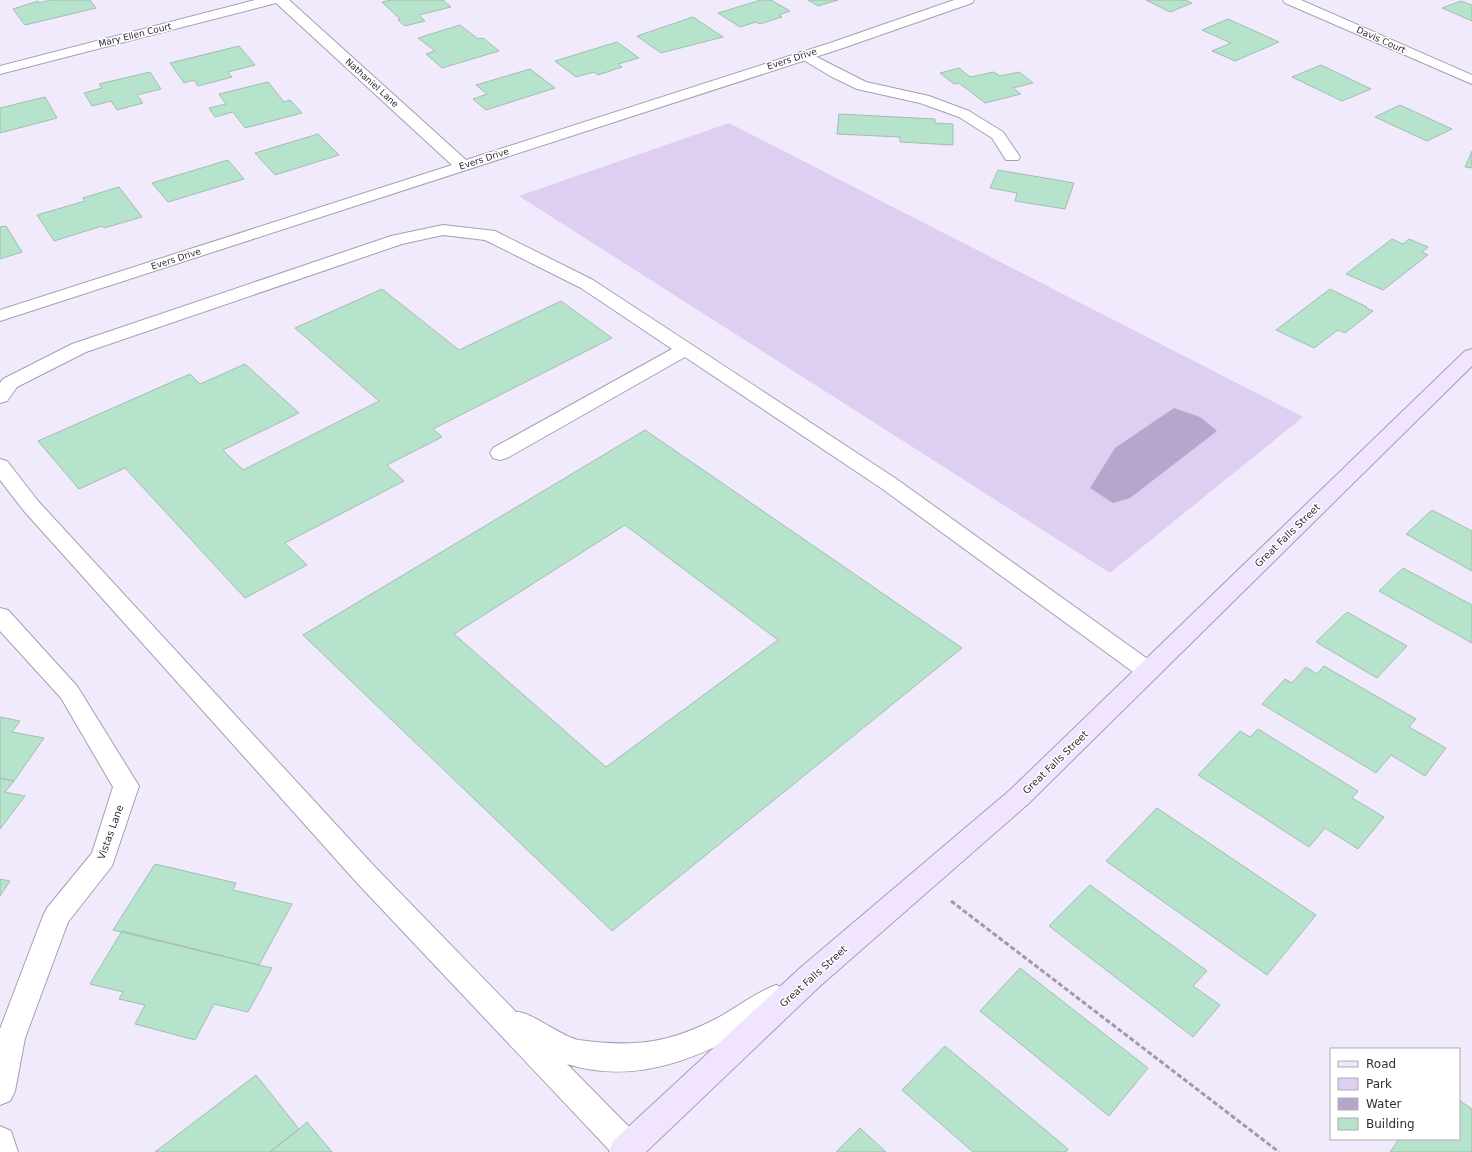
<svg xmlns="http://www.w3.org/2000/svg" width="1472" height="1152" font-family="'DejaVu Sans',sans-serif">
<rect width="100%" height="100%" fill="#f1eafc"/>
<path fill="#ddcef2" d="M729 123 1303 417 1110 573 519 196Z"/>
<path fill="#b6a6cc" d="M1174 408 1200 417 1217 431 1130 498 1113 503 1090 488 1115 448Z"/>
<path fill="#b5e3cc" stroke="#a5bdb0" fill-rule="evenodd" d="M50 0H90L96 8 25 25 13 9 38 1 39 3Z
M391 0H443L451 7 419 15 425 21 405 26 398 20 400 19 382 2Z
M761 0H771L790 11 779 15 782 17 760 24 756 22 740 27 718 13Z
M808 0H838L818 6Z
M1146 0H1185L1192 3 1170 12Z
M1461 1 1472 5V21L1442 8Z
M693 17 723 37 661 53 637 36Z
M1228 19 1279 42 1235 61 1212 51 1231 43 1202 30Z
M460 25 478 39 483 38 499 51 442 68 426 54 435 51 418 38Z
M617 42 639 58 618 64 622 67 598 75 594 72 576 77 555 61Z
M239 46 255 65 228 72 232 77 202 85 198 86 194 80 184 83 170 63Z
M1321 65 1371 89 1342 101 1292 77Z
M959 68 970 77 994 72 1000 76 1019 72 1033 83 1013 88 1021 94 985 103 959 83 954 84 940 73Z
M530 69 555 88 486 110 473 99 487 94 476 85Z
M150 72 161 89 137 95 143 103 117 110 111 101 92 106 84 93 102 88 99 84Z
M268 82 284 102 290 100 302 113 245 128 233 112 215 117 209 108 226 104 219 94Z
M45 97 57 118 0 133V108Z
M1400 105 1452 129 1427 141 1375 117Z
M839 114 935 119V123L953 124V145L900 142V137L837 134Z
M318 134 339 155 275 175 255 153Z
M1472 151V168L1465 167Z
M228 160 244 179 168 202 152 183Z
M998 170 1074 183 1065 209 1015 201 1017 193 990 188Z
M119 187 142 217 104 228 102 226 54 241 37 215 85 201 83 198Z
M6 226 22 252 0 259V227Z
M1392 239 1403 244 1409 239 1428 247 1422 252 1428 255 1383 290 1346 274Z
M382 289 459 350 561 301 612 338 433 429 442 437 387 465 404 481 285 543 307 565 245 598 125 468 79 489 38 441 190 374 200 384 245 364 299 413 223 450 243 470 379 401 295 328Z
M1330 289 1367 307 1366 308 1373 311 1345 333 1338 330 1314 348 1276 330Z
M645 430 962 648 612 931 303 635ZM625 525 778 640 606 767 454 634Z
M1432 510 1472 531V571L1406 534Z
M1403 568 1472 605V643L1379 591Z
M1347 612 1407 646 1377 678 1316 642Z
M1324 666 1416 719 1409 727 1446 748 1425 776 1391 755 1376 773 1262 704 1285 679 1292 683 1306 667 1317 674Z
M0 717 20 721 12 732 44 738 14 781 0 778Z
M1258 729 1358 791 1352 798 1384 817 1358 849 1325 828 1309 847 1198 775 1240 731 1250 737Z
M0 778 14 781 5 792 25 796 0 829Z
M1157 808 1316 915 1267 975 1106 861Z
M155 864 236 883 233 890 292 904 259 965 113 930Z
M0 879 10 881 0 896Z
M1090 885 1207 971 1193 986 1220 1005 1193 1037 1049 926Z
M122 931 259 965 272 968 248 1012 214 1004 195 1040 135 1024 145 1005 119 999 123 992 90 984Z
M1020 968 1148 1068 1109 1116 980 1011Z
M945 1046 1068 1149 1066 1152H973L902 1090Z
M256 1075 299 1129 270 1152H155Z
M1459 1100 1472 1109V1152H1390L1399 1139H1459Z
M307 1122 332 1152H270L299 1129Z
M860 1128 886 1152H836Z"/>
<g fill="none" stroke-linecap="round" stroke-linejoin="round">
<g stroke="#a79eb3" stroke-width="2">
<path id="lane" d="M805 51 866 82 929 96 969 111 1003 132 1020 157 1018 160H1006L992 138 959 117 920 103 857 89 832 77 800 58 798 55 800 52Z
M443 225 495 231 593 280 895 478 1156 665 1160 671 1156 677 1148 680 1140 677 881 488 685 357 507 458 500 460 493 458 490 453 493 448 672 349 581 288 485 240 443 235 402 244 86 352 17 387 7 401 0 403V383L3 379 72 344 391 236Z
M0 459 7 461 38 501 376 868 516 1012C529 1010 561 1037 579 1040 636 1048 672 1043 723 1015 740 1005 757 992 776 985L786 989 790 998 786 1007C720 1048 647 1089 567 1064L639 1137 643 1148 642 1152H611L358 884 24 511 0 480Z"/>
</g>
<g stroke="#a79eb3" stroke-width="2">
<path id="street" d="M255 0H289L466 160 830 43 954 0H974L972 3 840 49 0 321V310L452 165 276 3 0 74V66Z
M1283 0H1301L1472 75V84L1285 3Z
M0 608 8 610 77 686 139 786 112 866 68 922 25 1038 15 1091 10 1101 0 1105V1029L43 916 47 908 92 853 113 787 61 698 0 631Z
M0 1126 11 1131 18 1152H0Z"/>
</g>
<g stroke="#a79eb3" stroke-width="2">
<path id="secondary" d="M1472 349V366L1028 804 820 986 646 1152H609L613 1141 800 968 1010 790 1465 351Z"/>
</g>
<path stroke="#a09aa8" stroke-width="3" stroke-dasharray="5 2.5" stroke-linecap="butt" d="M951 901 1279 1152"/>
<use href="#lane" fill="#fff" fill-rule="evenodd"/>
<use href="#street" fill="#fff" fill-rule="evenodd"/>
<use href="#secondary" fill="#f0e4fe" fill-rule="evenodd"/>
</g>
<g text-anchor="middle" stroke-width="3" stroke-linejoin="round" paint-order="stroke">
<g font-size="9" fill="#312d36" stroke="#fff">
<text transform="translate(135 35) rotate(-14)" y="3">Mary Ellen Court</text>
<text transform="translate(1381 40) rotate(24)" y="3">Davis Court</text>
<text transform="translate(792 59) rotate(-18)" y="3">Evers Drive</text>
<text transform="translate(372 83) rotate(42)" y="3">Nathaniel Lane</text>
<text transform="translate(484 159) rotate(-18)" y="3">Evers Drive</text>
<text transform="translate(176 259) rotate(-18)" y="3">Evers Drive</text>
</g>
<g font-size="10" fill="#312d36" stroke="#fff">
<text transform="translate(1287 535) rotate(-44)" y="4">Great Falls Street</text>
<text transform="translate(1055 762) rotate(-44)" y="4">Great Falls Street</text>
<text transform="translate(110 832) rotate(-70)" y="4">Vistas Lane</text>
<text transform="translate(813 976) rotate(-42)" y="4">Great Falls Street</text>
</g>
</g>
<rect x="1330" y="1048" width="130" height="92" fill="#ffffff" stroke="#adabaf"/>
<rect x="1338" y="1061" width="20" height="6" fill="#f0e4fe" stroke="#adabaf"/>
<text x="1366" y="1068" font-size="12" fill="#312d36">Road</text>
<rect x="1338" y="1078" width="20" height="12" fill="#ddcef2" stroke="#adabaf"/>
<text x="1366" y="1088" font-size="12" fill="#312d36">Park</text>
<rect x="1338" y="1098" width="20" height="12" fill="#b6a6cc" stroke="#adabaf"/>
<text x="1366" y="1108" font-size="12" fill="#312d36">Water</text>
<rect x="1338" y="1118" width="20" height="12" fill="#b5e3cc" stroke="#adabaf"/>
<text x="1366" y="1128" font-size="12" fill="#312d36">Building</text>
</svg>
